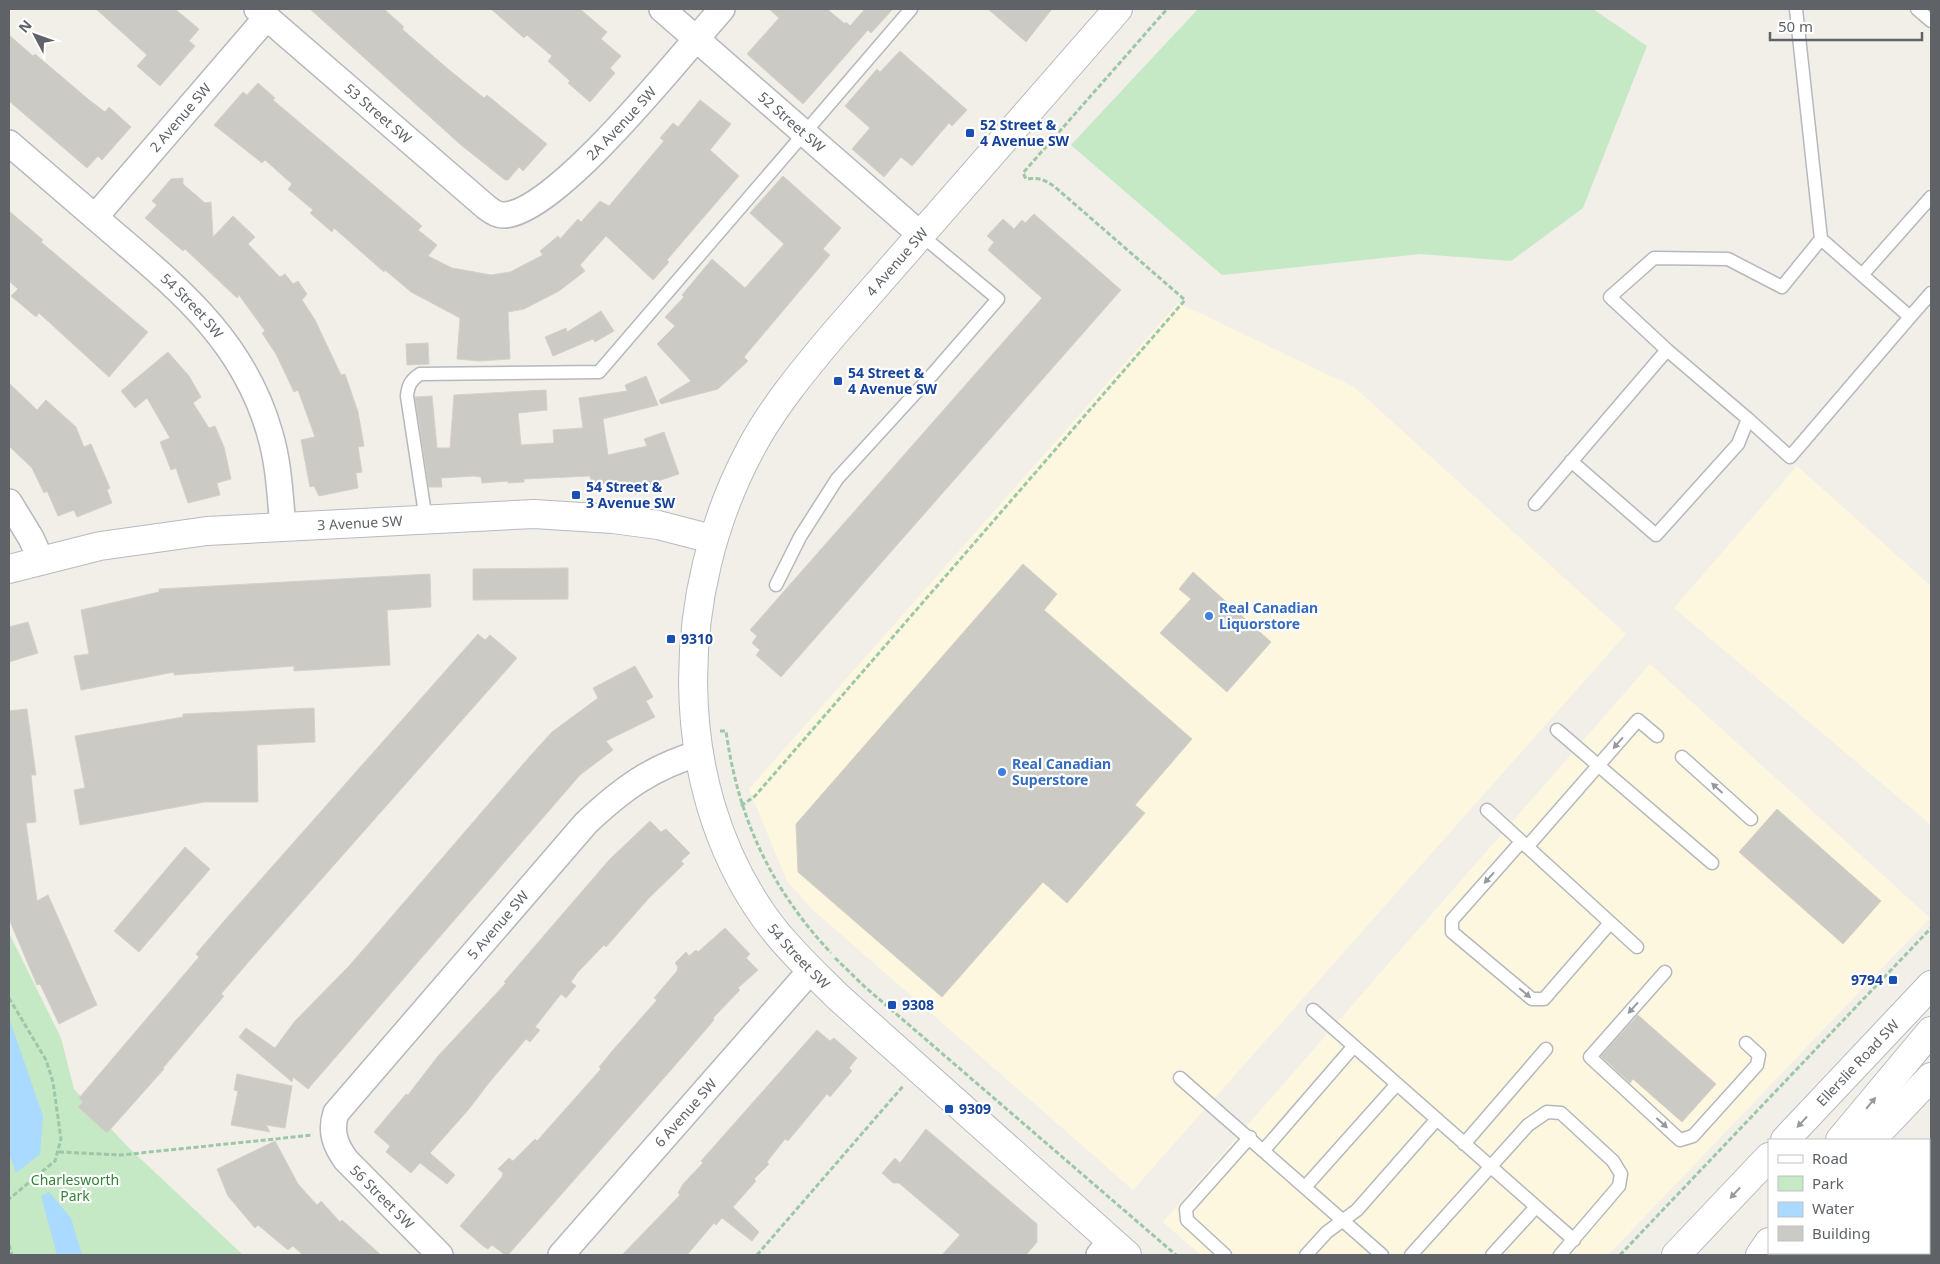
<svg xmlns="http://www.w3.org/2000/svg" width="1940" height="1264" font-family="'Noto Sans',sans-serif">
<rect width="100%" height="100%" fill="#f1efe8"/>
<path fill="#fef7e0" d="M1178 303 1354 387 1626 634 1133 1190 812 909 787 881 749 789Z
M1797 466 1931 586V825L1674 608Z
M1650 664 1930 918 1608 1255H1201L1163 1222Z
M1931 1148V1255H1823L1825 1253H1929V1150Z"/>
<path fill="#c5e8c5" d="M1198 9H1593L1647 46 1583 208 1511 261 1420 254 1222 275 1071 145Z
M9 933 61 1038 74 1089 128 1147 243 1255H9Z"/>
<path fill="#aadaff" d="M9 1018 43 1116 40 1154 16 1173 9 1153Z
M49 1192 71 1218 82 1255H57L41 1196Z"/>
<path fill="#cccac5" stroke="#d6d1c6" d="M96 9H175L199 29 189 41 195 46 160 86 137 66 147 55Z
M310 9H384L404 27 402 29 448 69 484 98 487 95 547 144 523 171 519 167 508 180H505L461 145Z
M491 9H580L607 32 601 39 621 56 610 68 615 73 590 102 568 83 570 81 548 61 552 56 527 35 524 38Z
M769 9H827L845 24 846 22 850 26 865 9H893L871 33 868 30 803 104 747 54 779 18Z
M988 9H1052L1026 42Z
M9 35 33 56 35 54 88 99 105 112 109 107 131 127 102 160 98 156 87 168 9 101Z
M900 51 967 110 952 126 949 123 912 166 901 157 884 177 852 149 870 128 845 106 877 69 880 72Z
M258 83 275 98 273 100 422 226 418 230 437 245 428 256 452 268 491 275 510 272 543 255 540 251 558 236 560 239 578 219 581 222 600 201 609 206 664 141 660 138 673 123 678 127 700 100 731 124 710 150 739 176 667 260 669 262 653 280 606 236 580 265 585 271 559 291 524 309 508 312 510 359 480 361 457 359 460 318 411 292 385 270 384 272 334 228 332 232 310 213 313 210 288 189 292 184 265 160 262 163 214 125 243 92 247 95Z
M783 176 841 228 823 249 830 255 744 357 748 361 718 389 661 404 659 400 691 381 657 344 675 326 665 317 684 297 682 295 712 259 745 288 784 244 750 213Z
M183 178V184L205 203 211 202 213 237 233 216 255 237 248 244 280 277 285 274 293 284 298 281 307 294 302 300 315 320 341 375 345 374 358 412 364 446 358 447 362 472 356 473 358 488 319 496 314 486 310 487 301 440 315 437 298 390 294 392 276 354 262 333 265 331 239 295 237 298 185 249 183 251 145 218 157 205 152 201 171 179Z
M9 211 43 240 41 242 148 332 109 377 39 313 36 317 11 296 18 289 9 281Z
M1034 214 1121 290 781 677 756 655 760 650 752 643 757 636 750 630 1042 298 988 250 994 242 987 236 1003 219 1014 229 1022 220 1025 223Z
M601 311 614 331 595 342 593 339 553 356 545 337 566 328 567 332Z
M428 343 429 364 407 365 406 344Z
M168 352 189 376 201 397 193 403 209 428 215 426 224 447 231 479 217 483 220 495 188 503 176 468 171 470 160 442 170 438 147 398 135 408 121 391Z
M646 376 658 405 603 419 608 455 647 446 644 439 664 432 679 474 649 484 650 490 635 494 633 489 627 490 625 481 591 485 590 476 524 479V482L508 483V481L482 483 481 477 474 476 441 478 442 487H429L415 397 432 396 437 448H450L454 395 546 390 547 410 518 413 521 445 554 443 553 430 583 428 579 398 627 391 625 385Z
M9 383 37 410 46 400 76 427 84 447 91 444 110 488 107 490 112 503 77 517 74 510 58 516 47 491 44 493 32 468 9 446Z
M1023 564 1057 594 1044 610 1192 739 1135 805 1145 813 1067 903 1043 882 942 997 798 872 796 824Z
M568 568V599L473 600V569Z
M1193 572 1271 642 1227 692 1160 633 1191 599 1179 589Z
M430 574 431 607 387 610 390 665 294 671V666L174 675V672L81 690 74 656 89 654 81 610 159 592V589Z
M28 622 38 653 9 662V627Z
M478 634 485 640 490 635 517 658 251 959 221 994 224 996 163 1068 164 1069 107 1133 78 1107 83 1102 79 1098 199 957 196 954 224 921Z
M635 666 653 697 646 701 655 717 606 741 613 750 580 775 308 1089 293 1077 292 1082 239 1037 246 1028 275 1048 295 1021 349 966 531 755 552 732 598 698 593 688Z
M314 708 315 742 257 745 258 802H204L80 825 74 790 85 788 75 736 183 717V714Z
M27 709 36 775H31L36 822 26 823 37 901 48 895 97 1005 59 1024 40 984 37 985 9 919V711Z
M1777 809 1881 901 1843 944 1739 852Z
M650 821 661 832 666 829 690 853 681 861 684 864 649 898 606 947 604 945 578 972 571 982 576 986 566 998 561 994 535 1027 540 1030 530 1042 526 1039 488 1084 469 1109 430 1153 455 1175 447 1184 420 1163 411 1173 386 1152 390 1146 374 1132 406 1094 408 1095 438 1056 506 983 504 982 609 860Z
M185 847 210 869 139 952 114 931Z
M725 928 750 954 746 958 758 970 738 988 740 990 713 1018 714 1020 671 1070 508 1255H505L492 1245 488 1249 483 1246 460 1226 502 1177 503 1173 498 1169 509 1158 513 1161 535 1139 537 1141 601 1069 599 1067 613 1050 657 1000 654 998 677 971 678 967 675 963 686 952 689 956 696 950 698 952Z
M1638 1015 1716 1084 1682 1122 1633 1079 1630 1083 1601 1056Z
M817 1030 830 1041 834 1038 857 1058 849 1068 852 1071 830 1097 827 1094 788 1141 785 1139 767 1162 769 1164 754 1179 756 1181 733 1207 759 1232 752 1241 722 1218 716 1225 714 1223 687 1255H622L680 1195 678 1193 683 1184 703 1163 701 1161Z
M237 1074 292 1086 285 1128 266 1125 270 1132 231 1125 238 1091 234 1090Z
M926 1129 1037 1224V1242L1026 1255H942L960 1235 899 1183H893L882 1173 895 1158 900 1163Z
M275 1141 298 1184 317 1205 321 1201 340 1222 342 1220 381 1255H303L293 1246 288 1250 258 1225 255 1228 228 1196 217 1169Z"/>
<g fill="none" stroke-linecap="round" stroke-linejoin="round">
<g stroke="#b5b8bc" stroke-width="15">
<path id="lane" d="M1917 9 1931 21
M1862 275 1931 197
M1910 317 1931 293
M1748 419 1790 457 1910 317 1821 239 1796 9
M1571 461 1656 535 1738 444 1748 419 1667 350
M1535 504 1667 350 1610 297 1654 258 1728 259 1782 287 1821 239
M426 520 407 396C408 385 411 380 420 374L599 372 911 9
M776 585 800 537 837 479 931 376 998 299 921 235
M1557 730 1712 863
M1682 757 1751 819
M1487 810 1637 947
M1521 842 1452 920V932L1532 999H1544L1610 923
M1527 847 1638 720 1657 736
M1665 972 1590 1057 1680 1140 1693 1136 1757 1065 1759 1055 1746 1043
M1313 1010 1574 1240
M1180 1078 1382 1255
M1464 1144 1546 1049
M1264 1150 1354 1046
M1306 1186 1397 1084
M1225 1255 1187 1220 1186 1209 1250 1137
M1306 1255 1327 1232 1357 1210 1437 1119
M1411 1255 1528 1125 1547 1112 1561 1113 1613 1161 1621 1174 1619 1186 1560 1255
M1492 1255 1536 1207"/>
</g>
<g stroke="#b5b8bc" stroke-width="28">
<g id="street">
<path id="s1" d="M257 9 486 207C491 211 497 215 503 215 556 215 684 51 722 9"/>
<path id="s2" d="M662 9 921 235"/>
<path id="s3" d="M9 143C45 174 81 205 118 237 185 294 245 345 270 434 279 464 280 496 283 527"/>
<path id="s4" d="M95 217 267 17"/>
<path d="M9 502 31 538 41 560"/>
<path id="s5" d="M440 1255 346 1160C335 1145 330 1131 336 1113L586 823C622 789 652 767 700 753"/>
<path id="s6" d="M561 1255 811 970"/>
<path d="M1099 1255 1111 1241"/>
</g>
</g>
<g stroke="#b6babf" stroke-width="30">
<g id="secondary">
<path id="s7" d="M1118 9 834 334C803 371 772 408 750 450 675 591 669 780 763 915 784 945 811 970 837 996L1127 1255"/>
<path id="s8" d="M9 569 100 546 207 531 534 514 613 519 658 525 712 539"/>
<path id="s9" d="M1785 1140 1931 985"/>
<path d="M1840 1140 1931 1031"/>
<path d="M1871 1140 1931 1077"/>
<path d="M1676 1255 1769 1157"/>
<path d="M1760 1255 1769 1242"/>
</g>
</g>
<path stroke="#9cc7a9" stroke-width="3" stroke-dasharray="5 2.5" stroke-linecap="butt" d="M720 731H726C738 818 771 889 831 953
M741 806 755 796 1185 300 1055 187C1045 180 1039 177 1026 179L1023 173 1167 9
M835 958 865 987 1176 1255
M9 998 46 1060 53 1082 61 1139 55 1161 9 1199
M59 1152 121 1155 313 1135
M9 1245 12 1255
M757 1255 904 1085
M1620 1255 1931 928"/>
<use href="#lane" stroke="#fff" stroke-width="12"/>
<use href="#street" stroke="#fff" stroke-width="25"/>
<use href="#secondary" stroke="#fff" stroke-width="28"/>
</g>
<defs><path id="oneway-solid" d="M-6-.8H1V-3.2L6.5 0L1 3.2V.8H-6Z" transform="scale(1.25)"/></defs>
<g fill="#979a9d">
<use href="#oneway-solid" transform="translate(1618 743) rotate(131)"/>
<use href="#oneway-solid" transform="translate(1717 788) rotate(-138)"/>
<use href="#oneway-solid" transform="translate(1489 878) rotate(132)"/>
<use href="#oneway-solid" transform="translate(1525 993) rotate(40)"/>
<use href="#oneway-solid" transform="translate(1633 1008) rotate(132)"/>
<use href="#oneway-solid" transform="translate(1871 1103) rotate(-50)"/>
<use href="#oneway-solid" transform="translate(1802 1122) rotate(133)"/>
<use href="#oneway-solid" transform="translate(1662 1123) rotate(42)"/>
<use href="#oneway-solid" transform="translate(1735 1193) rotate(133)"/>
</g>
<g fill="#1a4fb4" stroke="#fff" stroke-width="2">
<rect x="965" y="128" width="10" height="10" rx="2.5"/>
<rect x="833" y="376" width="10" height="10" rx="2.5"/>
<rect x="571" y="490" width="10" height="10" rx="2.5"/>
<rect x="666" y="634" width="10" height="10" rx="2.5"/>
<rect x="1888" y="975" width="10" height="10" rx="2.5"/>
<rect x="887" y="1000" width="10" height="10" rx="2.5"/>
<rect x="944" y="1104" width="10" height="10" rx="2.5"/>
</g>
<g fill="#3f7fe0" stroke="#fff" stroke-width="2">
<circle cx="1209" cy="616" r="5"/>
<circle cx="1002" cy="772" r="5"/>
</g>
<g text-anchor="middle" stroke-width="4.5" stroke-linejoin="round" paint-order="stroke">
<g font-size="14" fill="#5f6368" stroke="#fff">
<text dy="5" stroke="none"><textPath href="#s1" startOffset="160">53 Street SW</textPath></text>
<text dy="5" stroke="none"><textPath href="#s4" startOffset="131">2 Avenue SW</textPath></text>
<text dy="5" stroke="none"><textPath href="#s2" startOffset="172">52 Street SW</textPath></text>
<text dy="5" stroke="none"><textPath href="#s1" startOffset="474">2A Avenue SW</textPath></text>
<text transform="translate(897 262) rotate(-49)" y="5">4 Avenue SW</text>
<text dy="5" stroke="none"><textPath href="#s3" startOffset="245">54 Street SW</textPath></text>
<text dy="5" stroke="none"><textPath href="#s8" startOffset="355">3 Avenue SW</textPath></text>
<text dy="5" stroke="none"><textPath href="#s5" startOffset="432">5 Avenue SW</textPath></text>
<text dy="5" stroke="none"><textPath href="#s7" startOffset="1118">54 Street SW</textPath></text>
<text dy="5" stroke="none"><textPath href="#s9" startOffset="106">Ellerslie Road SW</textPath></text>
<text dy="5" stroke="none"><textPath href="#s6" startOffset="189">6 Avenue SW</textPath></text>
<text transform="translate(382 1197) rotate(45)" y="5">56 Street SW</text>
</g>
<g font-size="14" font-weight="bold" fill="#164399" stroke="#fff" text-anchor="start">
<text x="980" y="130">52 Street &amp;<tspan x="980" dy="16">4 Avenue SW</tspan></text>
<text x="848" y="378">54 Street &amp;<tspan x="848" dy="16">4 Avenue SW</tspan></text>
<text x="586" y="492">54 Street &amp;<tspan x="586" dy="16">3 Avenue SW</tspan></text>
<text x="681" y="644">9310</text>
<text x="1883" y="985" text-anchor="end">9794</text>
<text x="902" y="1010">9308</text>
<text x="959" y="1114">9309</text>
</g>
<g font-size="14" font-weight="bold" fill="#366cbe" stroke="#fff" text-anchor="start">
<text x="1219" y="613">Real Canadian<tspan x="1219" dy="16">Liquorstore</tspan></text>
<text x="1012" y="769">Real Canadian<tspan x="1012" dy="16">Superstore</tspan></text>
</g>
<g font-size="14" fill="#348238" stroke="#fff">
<text x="75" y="1185">Charlesworth<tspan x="75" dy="16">Park</tspan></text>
</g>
</g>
<rect width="1940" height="1264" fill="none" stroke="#5f6368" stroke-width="20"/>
<rect x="1768" y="1139" width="162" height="115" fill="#ffffff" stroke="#bfc1c3"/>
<rect x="1778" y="1155" width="25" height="8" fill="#ffffff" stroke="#bfc1c3"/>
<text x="1812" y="1164" font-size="15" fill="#5f6368">Road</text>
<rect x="1778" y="1176" width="25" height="15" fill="#c5e8c5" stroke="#bfc1c3"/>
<text x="1812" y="1189" font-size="15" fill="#5f6368">Park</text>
<rect x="1778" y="1202" width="25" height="15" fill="#aadaff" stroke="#bfc1c3"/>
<text x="1812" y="1214" font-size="15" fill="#5f6368">Water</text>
<rect x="1778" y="1226" width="25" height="15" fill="#cccac5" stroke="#bfc1c3"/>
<text x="1812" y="1239" font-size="15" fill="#5f6368">Building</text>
<g transform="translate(35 35) rotate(311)" stroke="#ffffff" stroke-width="4" paint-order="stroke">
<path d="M0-4L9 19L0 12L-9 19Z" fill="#5f6368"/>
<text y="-8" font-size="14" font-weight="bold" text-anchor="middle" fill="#5f6368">N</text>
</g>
<path d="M1770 32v8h152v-8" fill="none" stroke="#5f6368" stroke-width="2.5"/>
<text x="1778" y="32" font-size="15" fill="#5f6368" stroke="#ffffff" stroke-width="4" paint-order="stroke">50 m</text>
</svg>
